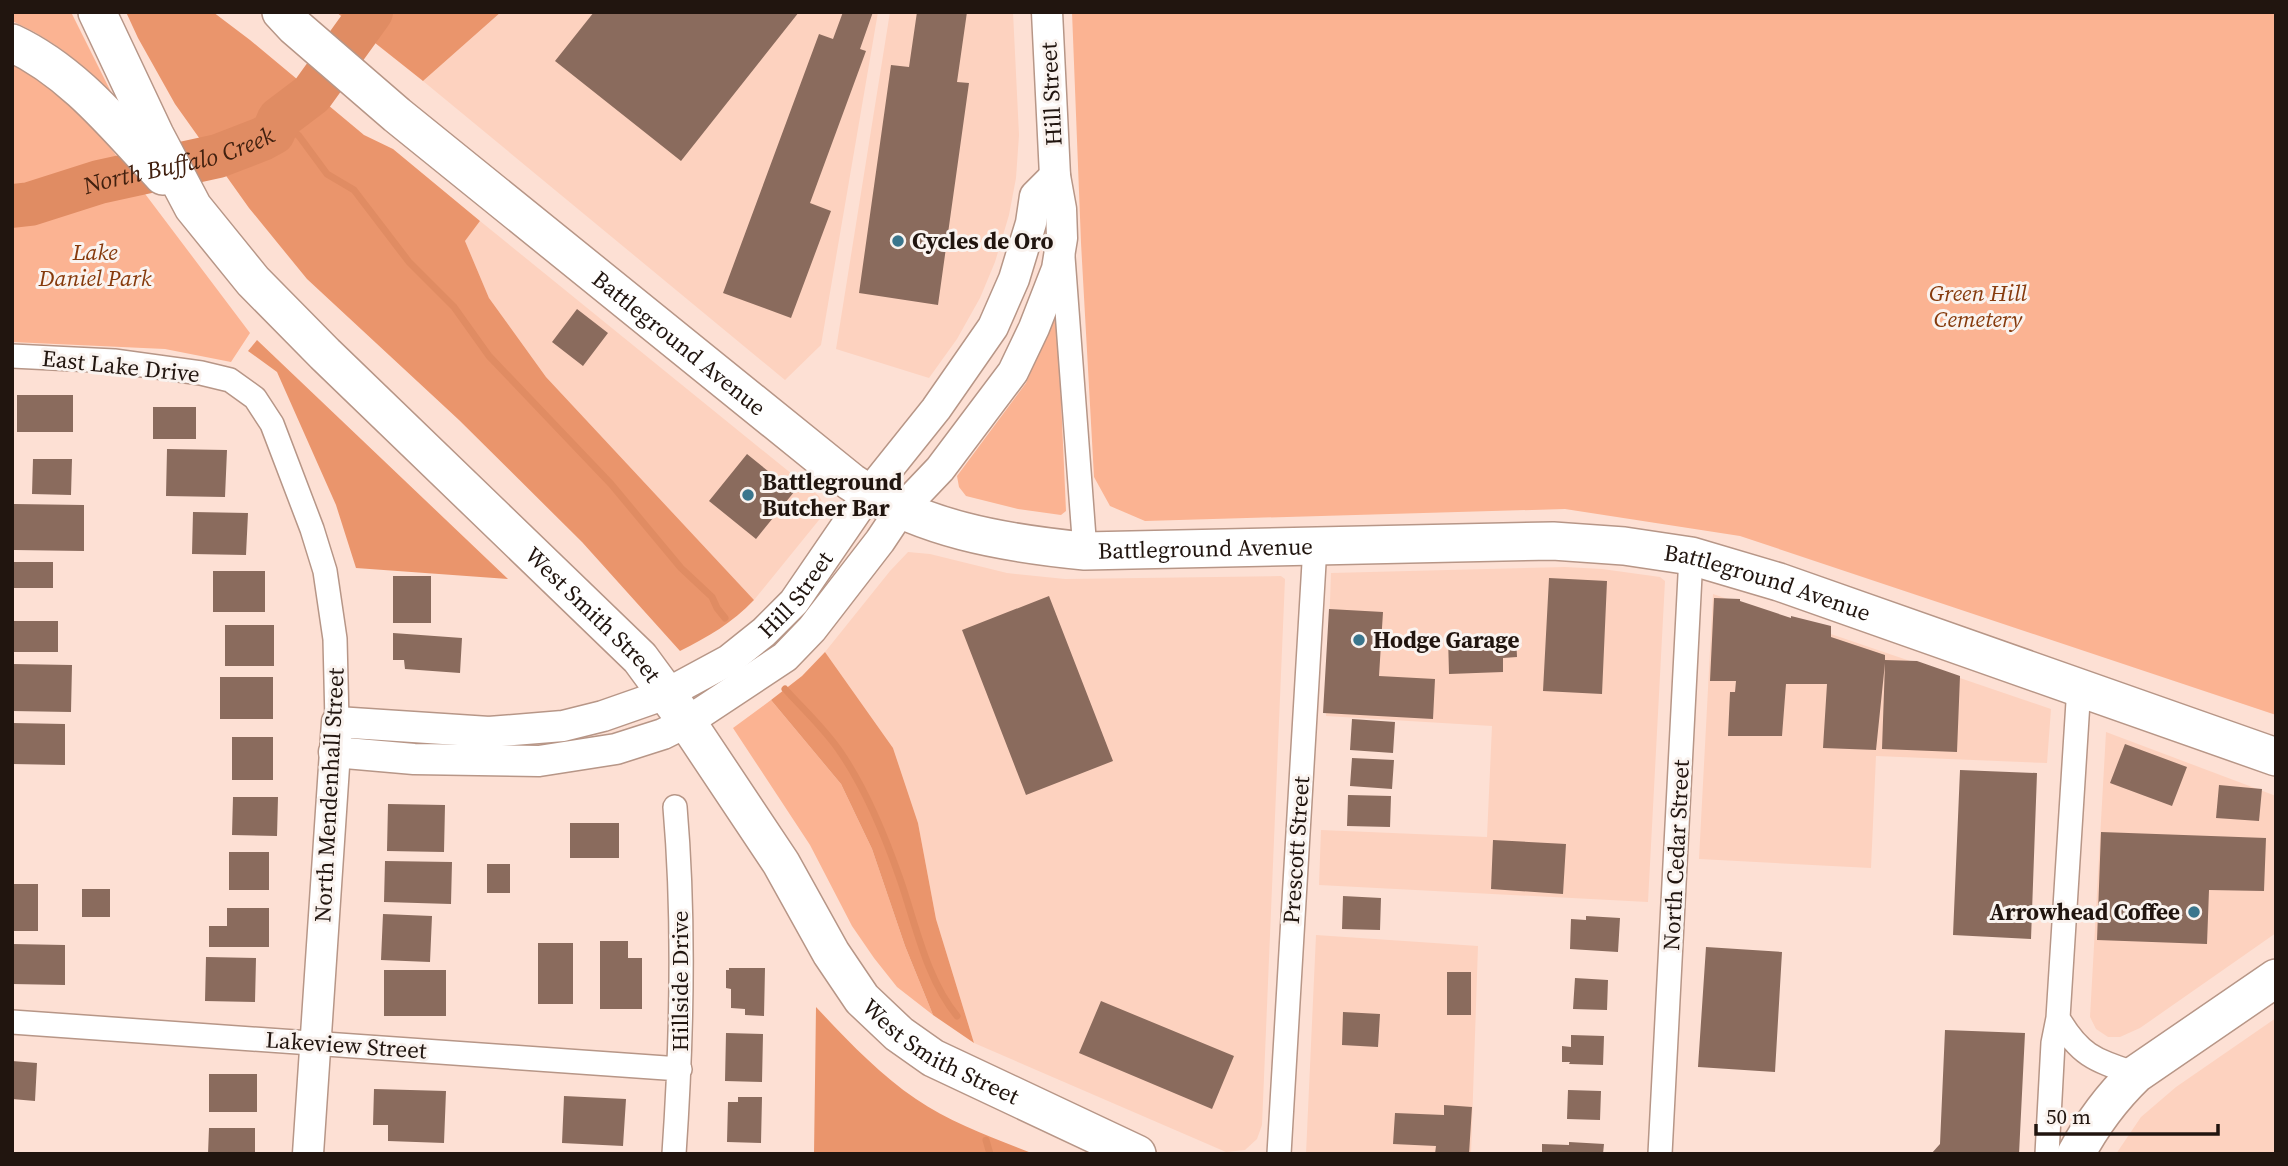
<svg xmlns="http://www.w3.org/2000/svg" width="2288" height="1166" font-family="'Source Serif 4',serif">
<rect width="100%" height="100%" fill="#fde0d4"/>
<path fill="#fdd2bf" d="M501 12H878L821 345 785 380 423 81Z
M890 12H1013L1019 135 1016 178 1009 215 995 262 980 298 957 339 929 378 836 349Z
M480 221 819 496 825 507 823 515 754 600 546 377 489 298 465 241Z
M908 552 930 554 1007 573 1065 579 1281 576 1285 579 1262 1125 1257 1139 1245 1150 1226 1152 974 1043 936 919 918 823 893 748 825 652 890 571Z
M1565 567 1602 569 1660 577 1665 581 1648 902 1319 885 1321 830 1487 837 1492 726 1326 716 1331 573Z
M1713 594 2051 709 2047 763 1876 756 1871 868 1699 859Z
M2106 732 2276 796V933L2140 1028 2120 1037H2108L2096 1029 2090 1017Z
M1316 935 1478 946 1471 1154H1306Z
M2276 1018V1154H2116L2141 1117 2176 1087Z"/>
<path fill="#fbb392" d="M12 12H71L115 100C84 65 55 40 12 21Z
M1072 12H2276V715L1740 536 1565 509 1145 521 1110 506 1094 477 1081 243Z
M12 63 66 89 250 333 231 362 165 349 12 342Z
M1057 310 1066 511 1061 515 1018 509 966 496 959 487 957 476 1026 383Z
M771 700 841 784 872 849 905 946 933 1015 897 987 874 958 852 926 810 845 733 728Z"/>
<path fill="#ea956c" d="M126 12H213L250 40 364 135 393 149 480 221 465 241 489 298 546 377 754 600C732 623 708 637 680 651L582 542 459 420 307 279 249 208 175 104 138 38Z
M336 12H501L423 81Z
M257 340 508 579 356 568 336 505 277 372 248 351Z
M825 652 893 748 918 823 936 919 974 1043 933 1015 905 946 872 849 841 784 771 700 802 676Z
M816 1007C847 1040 878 1073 916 1099 951 1123 994 1138 1034 1154H814Z"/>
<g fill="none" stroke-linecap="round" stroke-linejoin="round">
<path stroke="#e08c63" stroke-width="7" d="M279 119 299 136 327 174 354 190 409 262 454 307 489 356 611 484 681 568 712 597 717 608 725 618
M785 689C803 709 826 730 841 753 867 791 885 836 900 879 916 925 926 978 957 1016
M986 1140 990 1154"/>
<path stroke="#e08c63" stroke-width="44" id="s1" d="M12 206 30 204 99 182 218 156 262 139 273 133 279 119 312 94 371 12"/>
</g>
<path fill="#8a6b5d" d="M594 12H799L681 161 555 61Z
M843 12H873L860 49 866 51 810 203 831 211 791 318 723 293 819 34 833 39Z
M917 12H967L957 82 969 83 938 305 859 293 891 65 909 67Z
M577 309 608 333 583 366 552 342Z
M17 395H73V432H17Z
M153 407H196V439H153Z
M167 449 227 450 225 497 166 496Z
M747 454 794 492 756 539 709 501Z
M33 459H72L71 495 32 494Z
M14 504 84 505V551L14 550Z
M193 512 248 513 246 555 192 554Z
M12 562H53V588H12Z
M213 571H265V612H213Z
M393 576H431V623H393Z
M1549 578 1607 581 1602 694 1543 691Z
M1049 596 1113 761 1026 795 962 630Z
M1714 598 1740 599V601L1791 618V616L1831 626V637L1885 655V660L1917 661 1960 676 1957 752 1882 749 1885 663 1876 750 1823 748 1827 684H1786L1782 736H1728L1730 692H1735L1736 681H1710Z
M1329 609 1383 612 1379 676 1435 679 1433 719 1323 713Z
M14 621H58V652H14Z
M225 625H274V666H225Z
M393 633 462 638 460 673 405 669 404 660H393Z
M1516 635 1517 657 1503 658V672L1449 674 1448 637Z
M12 664 72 665 71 712 12 711Z
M220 677H273V719H220Z
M1352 719 1395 722 1393 753 1350 750Z
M12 723 65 724V765L12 764Z
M232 737H273V780H232Z
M2125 744 2187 767 2172 806 2110 783Z
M1352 758 1394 760 1392 789 1350 786Z
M1960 770 2037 773 2031 939 1953 935Z
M2219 785 2262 789 2259 821 2216 818Z
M1348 795 1391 796 1390 827 1347 826Z
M233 797H278L277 836 232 835Z
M388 804 445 805 444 852 387 851Z
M570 823H619V858H570Z
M2101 832 2266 838 2264 891 2209 890 2207 944 2097 940Z
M1493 840 1566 844 1563 894 1491 889Z
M229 852H269V890H229Z
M385 861 452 862 451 904 384 902Z
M487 864H510V893H487Z
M12 884H38V931H12Z
M82 889H110V917H82Z
M1343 896 1381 898 1380 930 1342 929Z
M227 908H269V947H209V926H227Z
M383 914 432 916 430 962 381 960Z
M1586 916 1620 918 1618 952 1570 949 1571 919 1586 920Z
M600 941H628V958H642V1009H600Z
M538 943H573V1004H538Z
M12 944 65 945V985L12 984Z
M1706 947 1782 952 1775 1072 1698 1067Z
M206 957 256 958 255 1002 205 1001Z
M729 968H765L764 1016 745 1015V1009L731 1008V989L726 988V970H729Z
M384 970H446V1016H384Z
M1447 972H1471V1015H1447Z
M1575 978 1608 980 1607 1010 1573 1009Z
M1101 1001 1234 1056 1212 1109 1079 1053Z
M1343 1012 1380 1014 1378 1047 1342 1045Z
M1945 1030 2025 1033 2019 1154H1931L1940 1144Z
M726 1033 763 1034 762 1082 725 1081Z
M1571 1035 1604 1036 1603 1065 1569 1064 1570 1062H1562V1046L1571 1047Z
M12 1061 37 1063 35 1101 12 1099Z
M209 1074H257V1112H209Z
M374 1089 446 1091 444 1143 388 1141V1125H373Z
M1568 1090 1601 1091 1600 1120 1567 1119Z
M564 1096 626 1099 623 1146 562 1143Z
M738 1097H762L761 1143 727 1142 728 1102H738Z
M1444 1105 1472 1107 1469 1154H1435L1436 1146 1393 1144 1395 1113 1444 1115Z
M209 1128H255V1154H208Z
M1569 1142 1604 1144 1603 1154H1542V1144L1569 1145Z"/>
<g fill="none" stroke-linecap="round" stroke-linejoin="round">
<g stroke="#b79687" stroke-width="26">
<path id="minor" d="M1063 257 1085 551
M12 356 114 361 201 373 230 380 255 398 272 424 312 529 325 571 335 639 337 722
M2058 1018C2080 1056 2095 1060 2136 1074
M12 1022 680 1069
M674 1154C682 1038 685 923 675 807
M1279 1154 1315 546
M1660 1154 1691 556
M2047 1154 2053 1043 2058 1018 2079 686"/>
</g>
<g stroke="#b79687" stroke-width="33">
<g id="tertiary">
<path d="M334 752 414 759 539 761 616 749 663 734 687 722 785 657 812 629 880 541 900 511 940 469 1013 372 1034 328 1057 269 1062 238 1061 209 1055 176 1047 12"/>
<path id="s2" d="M308 1154 337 722 489 732 563 726 603 716 666 694 729 660 764 632 794 602 868 494 936 409 993 327 1014 279 1031 223 1035 196 1055 176"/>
</g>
</g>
<g stroke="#b79687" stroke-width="40">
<g id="primary">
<path id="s3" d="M97 12 155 135 193 207 253 281 325 354 640 658 687 722 781 863 831 953 862 999 899 1034 933 1058 1137 1154"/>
<path id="s4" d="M281 12 294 26 397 115 851 482C920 529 1003 543 1085 551L1553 541 1624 546 1691 556 1779 582 2276 757"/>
<path d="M12 43C74 72 117 127 163 176"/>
<path d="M2076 1154C2092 1124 2111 1098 2136 1074L2276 978"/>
</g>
</g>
<use href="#minor" stroke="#fff" stroke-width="23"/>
<use href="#tertiary" stroke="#fff" stroke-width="30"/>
<use href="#primary" stroke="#fff" stroke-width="37"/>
</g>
<g fill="#3a768d" stroke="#faf3ef" stroke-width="2.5">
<circle cx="898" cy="241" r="7"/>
<circle cx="748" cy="495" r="7"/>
<circle cx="1359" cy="640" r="7"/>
<circle cx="2194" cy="912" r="7"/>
</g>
<g text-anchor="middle" stroke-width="6" stroke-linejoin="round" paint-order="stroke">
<g font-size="23" fill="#21150f" stroke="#faf3ef">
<text transform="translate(1051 94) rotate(-93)" y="8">Hill Street</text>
<text dy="8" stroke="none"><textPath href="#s4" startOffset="518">Battleground Avenue</textPath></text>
<text transform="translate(121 366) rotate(6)" y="8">East Lake Drive</text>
<text dy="8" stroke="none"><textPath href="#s4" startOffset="1106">Battleground Avenue</textPath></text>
<text dy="8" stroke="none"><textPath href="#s4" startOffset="1673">Battleground Avenue</textPath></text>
<text dy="8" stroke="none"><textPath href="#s2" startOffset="933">Hill Street</textPath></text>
<text dy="8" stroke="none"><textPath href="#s3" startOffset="789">West Smith Street</textPath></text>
<text transform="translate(329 795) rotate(-87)" y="8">North Mendenhall Street</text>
<text transform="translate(1296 850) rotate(-86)" y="8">Prescott Street</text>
<text transform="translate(1676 855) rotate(-87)" y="8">North Cedar Street</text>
<text transform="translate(680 981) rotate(-90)" y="8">Hillside Drive</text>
<text transform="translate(346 1045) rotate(4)" y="8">Lakeview Street</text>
<text dy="8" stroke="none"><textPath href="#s3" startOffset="1356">West Smith Street</textPath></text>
</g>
<g font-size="23" font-weight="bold" fill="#21150f" stroke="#faf3ef" text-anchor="start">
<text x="912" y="249">Cycles de Oro</text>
<text x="762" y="490">Battleground<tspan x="762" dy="26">Butcher Bar</tspan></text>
<text x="1373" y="648">Hodge Garage</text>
<text x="2180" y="920" text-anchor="end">Arrowhead Coffee</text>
</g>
<g font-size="23" font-style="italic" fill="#863a0c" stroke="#faf3ef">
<text x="95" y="260">Lake<tspan x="95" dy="26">Daniel Park</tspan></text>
<text x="1978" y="301">Green Hill<tspan x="1978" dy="26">Cemetery</tspan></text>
</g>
<g font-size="24" font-style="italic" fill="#41200f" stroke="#faf3ef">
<text dy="8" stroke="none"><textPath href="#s1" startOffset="173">North Buffalo Creek</textPath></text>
</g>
</g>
<rect width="2288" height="1166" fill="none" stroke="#21150f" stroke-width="28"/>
<path d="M2036 1124v10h182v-10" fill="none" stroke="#21150f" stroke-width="3.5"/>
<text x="2046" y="1124" font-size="21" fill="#21150f" stroke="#faf3ef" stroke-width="5" paint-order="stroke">50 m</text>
</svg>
